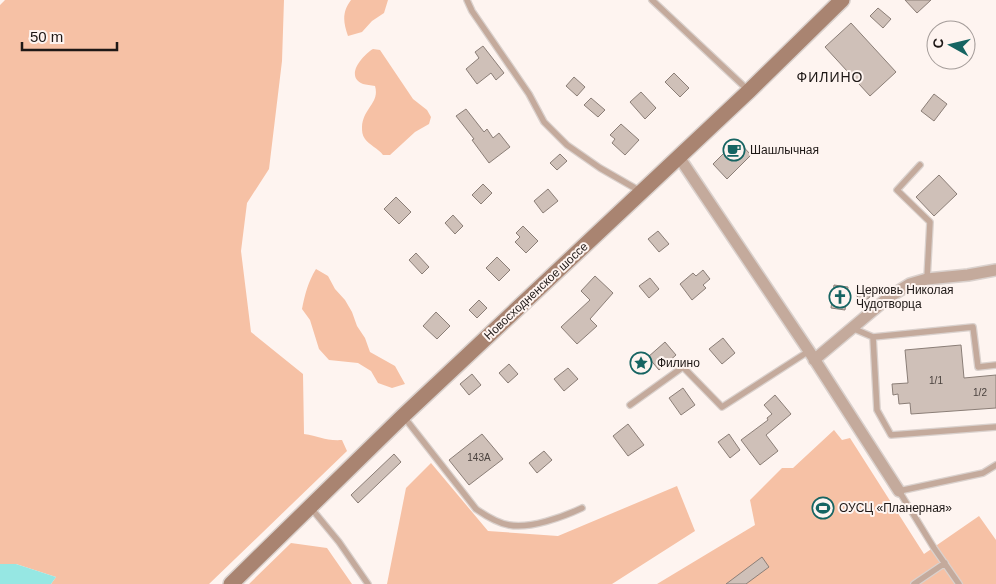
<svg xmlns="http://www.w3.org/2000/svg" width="996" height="584" font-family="Helvetica,sans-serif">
<rect width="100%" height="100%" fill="#fef4f0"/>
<path fill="#f6c1a5" d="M5 0H284L282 61 269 169 247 203 241 251 251 332 303 374 304 434C319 436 325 441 342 440L347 451 209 584H51L56 577 16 564H0V5Z
M351 0H388L384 13 372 21 362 32 348 36C343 22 342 12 351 0Z
M373 49 380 50 413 99 427 110 431 117 429 124 415 132 390 155H383C378 148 369 145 365 139 362 135 362 131 362 127 363 108 380 103 375 86 371 85 366 85 363 84 344 76 363 55 373 49Z
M316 269 328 276 335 289 345 300 352 312 357 326 365 338 370 352 395 366 405 384 392 388 378 383 371 371 358 363 329 360 319 349 310 320 302 309C305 294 308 282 316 269Z
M834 430 842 440 850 438 924 554 979 516 996 540V584H657L755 525 750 500 782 468H793Z
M431 463 488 531 558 536 677 486 695 531 612 584H387L406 488Z
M291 543 327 548 352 584H249Z"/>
<path fill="#96e7e3" d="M0 564H16L56 577 51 584H0Z"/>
<path fill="#cfc0b8" stroke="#8b7e77" d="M905 0H931L917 13Z
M878 8 891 19 883 28 870 16Z
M851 23 896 72 870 96 825 47Z
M483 46 504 73 496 80 491 73 477 84 466 69 479 58 475 52Z
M674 73 689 88 680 97 665 82Z
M574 77 585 87 577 96 566 86Z
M641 92 656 108 645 119 630 102Z
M934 94 947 104 934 121 921 111Z
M591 98 605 110 598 117 584 105Z
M466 109 484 132 487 129 493 138 499 133 510 147 489 163 472 140 474 139 456 116Z
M621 124 639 140 625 155 612 143 615 139 610 135Z
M737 140 751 155 727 179 713 164Z
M560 154 567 161 557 170 550 163Z
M939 175 957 194 934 216 916 197Z
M483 184 492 193 481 204 472 195Z
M548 189 558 201 543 213 534 201Z
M396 197 411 212 399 224 384 209Z
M453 215 463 226 455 234 445 223Z
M523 226 538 241 526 253 515 242 520 237 516 233Z
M658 231 669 244 659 252 648 239Z
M416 253 429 267 422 274 409 260Z
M497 257 510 270 499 281 486 268Z
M703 270 710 279 703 285 706 288 692 300 680 284 693 273 696 276Z
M595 276 613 293 590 319 597 326 577 344 561 327 590 300 581 291Z
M650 278 659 289 649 298 639 286Z
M834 285 848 287 845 310 831 308Z
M866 286 873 294 863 303 856 295Z
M479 300 487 308 477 318 469 310Z
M436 312 450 326 437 339 423 326Z
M723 338 735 353 722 364 709 349Z
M665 342 676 355 659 370 648 357Z
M961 345 964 378 996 375V408L911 414 910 403 899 404 898 394 893 395 892 384 908 383 905 350Z
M509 364 518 374 508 383 499 373Z
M568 368 578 379 564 391 554 379Z
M472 374 481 385 469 395 460 384Z
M683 388 695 405 681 415 669 398Z
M775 395 791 414 766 435 778 451 760 465 741 440 768 420 767 418 772 414 764 405Z
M628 424 644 445 628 456 613 436Z
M482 434 503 459 469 485 449 460Z
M729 434 740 450 730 458 718 442Z
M544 451 552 460 537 473 529 463Z
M394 454 401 462 358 503 351 495Z
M762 557 769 567 746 584H726Z"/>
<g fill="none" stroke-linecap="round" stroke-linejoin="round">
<g stroke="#dad1cd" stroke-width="8">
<path id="lane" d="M467 0 472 11 529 94 544 122 567 145 600 168 640 191
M652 0 749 91
M920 165 897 190 930 222 927 279
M852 328 873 337 877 410 891 435 996 427
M873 337 973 327 978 367 996 365
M630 405 683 367 722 407 809 351
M404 417 476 509C486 516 497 523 509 525 530 529 563 517 582 508
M311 508 339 542 368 584
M914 584 945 563
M959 584 934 548 899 491 983 473 996 465"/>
</g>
<g stroke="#dad1cd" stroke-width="14">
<path id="street" d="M679 157 809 351 899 491
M814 360 889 297 910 284 927 279 968 275 996 270"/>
</g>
<g stroke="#dad1cd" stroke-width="18">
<path id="secondary" d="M231 584 403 416 749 91 842 0"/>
</g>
<use href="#lane" stroke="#c4aa9c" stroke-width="5.5"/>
<use href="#street" stroke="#c4aa9c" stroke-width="11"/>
<use href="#secondary" stroke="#a98471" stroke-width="15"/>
</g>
<defs>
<g id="cafe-ring" transform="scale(1.125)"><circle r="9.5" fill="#fef4f0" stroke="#166462" stroke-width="1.5"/><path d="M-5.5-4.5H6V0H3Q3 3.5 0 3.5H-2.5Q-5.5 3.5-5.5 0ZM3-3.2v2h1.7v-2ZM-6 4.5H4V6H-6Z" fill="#166462"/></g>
<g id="church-ring" transform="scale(1.125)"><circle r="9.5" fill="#fef4f0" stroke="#166462" stroke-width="1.5"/><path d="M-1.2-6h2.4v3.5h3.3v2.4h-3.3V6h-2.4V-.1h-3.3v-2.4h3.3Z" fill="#166462"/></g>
<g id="sight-ring" transform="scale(1.125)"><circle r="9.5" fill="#fef4f0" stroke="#166462" stroke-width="1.5"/><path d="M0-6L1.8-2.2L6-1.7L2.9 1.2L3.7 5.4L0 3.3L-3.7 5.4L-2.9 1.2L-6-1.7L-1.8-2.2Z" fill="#166462"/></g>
<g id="stadium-ring" transform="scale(1.125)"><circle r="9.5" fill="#fef4f0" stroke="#166462" stroke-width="1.5"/><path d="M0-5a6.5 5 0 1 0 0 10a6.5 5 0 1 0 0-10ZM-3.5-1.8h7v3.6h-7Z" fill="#166462"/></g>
</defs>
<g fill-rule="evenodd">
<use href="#cafe-ring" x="734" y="150"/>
<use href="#church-ring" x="840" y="297"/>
<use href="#sight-ring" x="641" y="363"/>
<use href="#stadium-ring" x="823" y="508"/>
</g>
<g text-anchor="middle" stroke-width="4" stroke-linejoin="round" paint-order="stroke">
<g font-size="10" fill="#4a423e">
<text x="936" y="384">1/1</text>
<text x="980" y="396">1/2</text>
<text x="479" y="461">143А</text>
</g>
<g font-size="12" fill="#1e1816" stroke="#fef4f0" text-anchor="start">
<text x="750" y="154">Шашлычная</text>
<text x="856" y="294">Церковь Николая<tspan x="856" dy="14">Чудотворца</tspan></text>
<text x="657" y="367">Филино</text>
<text x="839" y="512">ОУСЦ «Планерная»</text>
</g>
<g font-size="12" fill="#1e1816" stroke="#fef4f0">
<text transform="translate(536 291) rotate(-43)" y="4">Новосходненское шоссе</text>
</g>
<g font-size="14" letter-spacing="1" fill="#1e1816" stroke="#fef4f0">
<text x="830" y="82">ФИЛИНО</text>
</g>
</g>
<g transform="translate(951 45) rotate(278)"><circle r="24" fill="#fef4f0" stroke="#a49c99"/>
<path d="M0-4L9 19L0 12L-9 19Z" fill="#166462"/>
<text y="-8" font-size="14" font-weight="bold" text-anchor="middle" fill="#1e1816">С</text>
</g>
<path d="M22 42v8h95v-8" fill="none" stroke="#1e1816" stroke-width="2.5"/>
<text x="30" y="42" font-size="15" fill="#1e1816" stroke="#fef4f0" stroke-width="4" paint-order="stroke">50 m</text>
</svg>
